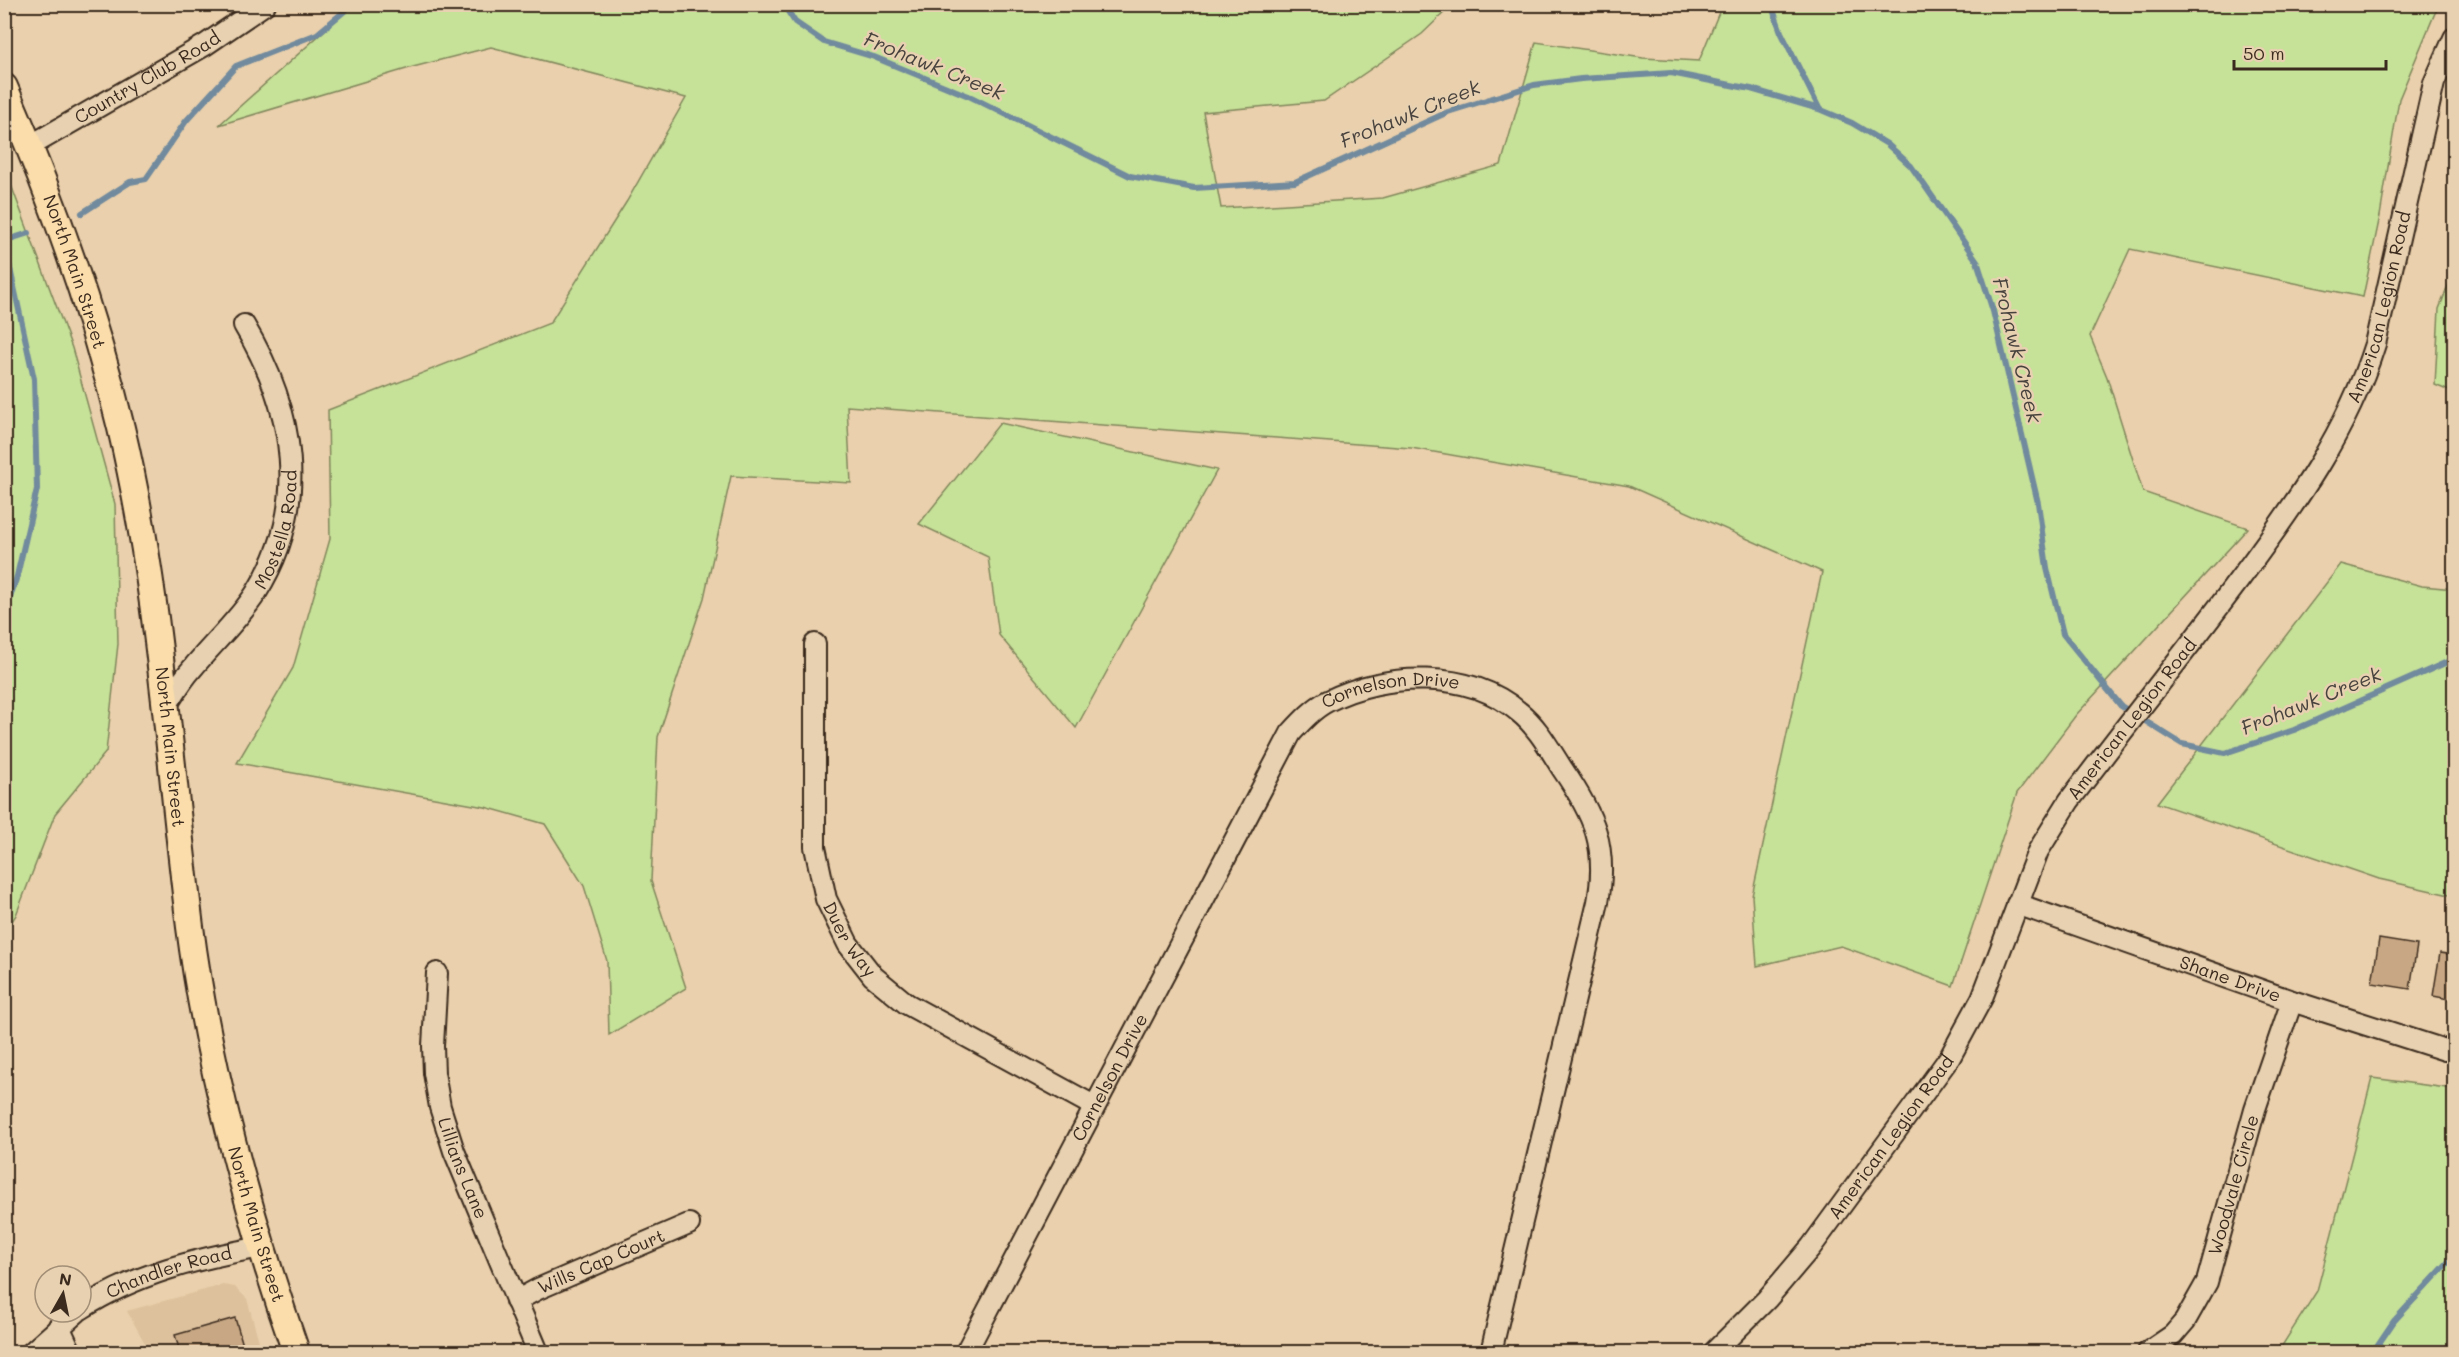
<svg xmlns="http://www.w3.org/2000/svg" width="2459" height="1357" font-family="Mali,sans-serif">
<rect width="100%" height="100%" fill="#ead0ac"/>
<filter id="ink" filterUnits="userSpaceOnUse"><feTurbulence type="fractalNoise" baseFrequency=".0167" numOctaves="2"/><feDisplacementMap in="SourceGraphic" scale="12" xChannelSelector="R" yChannelSelector="G"/><feConvolveMatrix kernelMatrix="1 2 1 2 8 2 1 2 1" color-interpolation-filters="sRGB"/></filter>
<g filter="url(#ink)">
<path fill="#ddc19d" d="M223 1285 235 1287 247 1299 262 1352H150L127 1311Z"/>
<path fill="#c6e198" stroke="#80865b" stroke-width="1.5" d="M353 5H1452L1422 34 1324 101 1203 112 1221 208 1383 198 1501 165 1536 42 1643 58 1699 61 1722 5H2441L2435 13 2399 99 2380 216 2363 297 2130 249 2090 336 2107 377 2143 492 2248 528 2076 715 2017 793 1953 986 1841 946 1757 966 1752 896 1822 572 1629 486 1411 448 847 406 851 483 731 476 704 598 658 737 651 881 686 988 609 1035 607 961 584 886 545 824 485 807 237 763 293 668 330 539 328 410 550 323 627 201 686 98 491 47 413 67 219 125Z
M4 166 72 348 115 504 118 644 106 752 55 814 16 915 5 932Z
M2454 271V393L2435 385 2439 309Z
M1000 423 1217 470 1076 728 999 635 988 557 919 524Z
M2341 564 2422 586 2454 589V896L2379 879 2157 803Z
M2372 1078 2454 1089V1352H2278L2317 1291Z"/>
<g fill="none" stroke-linecap="round" stroke-linejoin="round">
<path stroke="#718a9d" stroke-width="6" d="M783 4 795 22 824 42 874 57 971 97 1130 176 1194 188 1295 182 1448 112 1534 85 1581 79 1671 73 1751 89 1819 109 1852 123 1887 144 1911 166 1977 261 1993 311 2038 503 2047 568 2063 634 2121 706 2182 744 2225 753 2294 730 2454 659
M1771 4 1781 32 1819 108
M82 213 130 182 146 179 186 121 236 66 317 34 353 4
M4 241 34 379 37 489 17 576 4 616
M4 241 29 233
M2373 1352 2394 1321 2454 1256"/>
</g>
<path fill="#c8a884" stroke="#3b2a1e" stroke-width="1.5" d="M2379 939 2417 945 2410 989 2372 983Z
M2440 953 2454 955V1000L2433 996Z
M235 1318 245 1352H180L175 1335Z"/>
<g fill="none" stroke-linecap="round" stroke-linejoin="round">
<g stroke="#3b2a1e" stroke-width="24">
<g id="minor">
<path id="s1" d="M30 146 205 45 265 4"/>
<path id="s2" d="M815 644V847L826 899 848 944 873 976 907 1004 1094 1106"/>
<path id="s3" d="M165 707C174 695 181 681 191 670 212 644 238 621 256 593 311 506 295 410 244 325"/>
<path id="s4" d="M2017 904 2292 1001 2445 1050"/>
<path id="s5" d="M437 973 433 1046 434 1073 440 1107 454 1151 538 1352"/>
<path id="s6" d="M516 1301 538 1289 689 1224"/>
<path id="s7" d="M81 1309C135 1274 198 1258 262 1247"/>
<path d="M59 1326 71 1352"/>
<path d="M32 1352 77 1312"/>
<path id="s8" d="M966 1352 1291 733C1302 721 1314 708 1328 701 1385 672 1469 669 1519 712 1538 727 1550 750 1563 770 1594 815 1608 846 1598 902L1491 1352"/>
<path id="s9" d="M1714 1352 1767 1299 1811 1247 1950 1057 1982 998 2038 851 2069 801C2125 727 2183 655 2239 580 2294 506 2347 433 2375 344L2434 83 2454 38"/>
<path id="s10" d="M2148 1352 2173 1335 2185 1321 2207 1282 2255 1109 2292 1001"/>
</g>
</g>
<g stroke="#3b2a1e" stroke-width="30">
<g id="major">
<path id="s11" d="M4 87C52 197 93 311 121 428 160 591 169 761 190 927 208 1067 250 1220 296 1352"/>
</g>
</g>
<use href="#minor" stroke="#e7d1b0" stroke-width="20"/>
<use href="#major" stroke="#fbddab" stroke-width="26"/>
</g>
</g>
<g text-anchor="middle" stroke-width="5" stroke-linejoin="round" paint-order="stroke">
<g font-size="18" fill="#3b2a1e" stroke="#e7d1b0">
<text dy="6" stroke="none"><textPath href="#s1" startOffset="136">Country Club Road</textPath></text>
<text dy="6" stroke="none"><textPath href="#s11" startOffset="198">North Main Street</textPath></text>
<text dy="6" stroke="none"><textPath href="#s9" startOffset="1251">American Legion Road</textPath></text>
<text dy="6" stroke="none"><textPath href="#s3" startOffset="214">Mostella Road</textPath></text>
<text dy="6" stroke="none"><textPath href="#s8" startOffset="813">Cornelson Drive</textPath></text>
<text dy="6" stroke="none"><textPath href="#s9" startOffset="765">American Legion Road</textPath></text>
<text dy="6" stroke="none"><textPath href="#s11" startOffset="684">North Main Street</textPath></text>
<text dy="6" stroke="none"><textPath href="#s2" startOffset="303">Duer Way</textPath></text>
<text dy="6" stroke="none"><textPath href="#s4" startOffset="226">Shane Drive</textPath></text>
<text dy="6" stroke="none"><textPath href="#s8" startOffset="310">Cornelson Drive</textPath></text>
<text dy="6" stroke="none"><textPath href="#s9" startOffset="279">American Legion Road</textPath></text>
<text dy="6" stroke="none"><textPath href="#s5" startOffset="200">Lillians Lane</textPath></text>
<text dy="6" stroke="none"><textPath href="#s10" startOffset="194">Woodvale Circle</textPath></text>
<text dy="6" stroke="none"><textPath href="#s11" startOffset="1170">North Main Street</textPath></text>
<text dy="6" stroke="none"><textPath href="#s6" startOffset="94">Wills Cap Court</textPath></text>
<text dy="6" stroke="none"><textPath href="#s7" startOffset="96">Chandler Road</textPath></text>
</g>
<g font-size="20" font-style="italic" fill="#48423e" stroke="#e7d1b0">
<text transform="translate(934 66) rotate(22)" y="7">Frohawk Creek</text>
<text transform="translate(1410 114) rotate(-22)" y="7">Frohawk Creek</text>
<text transform="translate(2017 350) rotate(76)" y="7">Frohawk Creek</text>
<text transform="translate(2311 701) rotate(-22)" y="7">Frohawk Creek</text>
</g>
</g>
<rect width="2459" height="1357" fill="none" stroke="#e7d1b0" stroke-width="24"/>
<rect x="12" y="12" width="2435" height="1333" fill="none" stroke="#3b2a1e" stroke-width="2" filter="url(#ink)"/>
<g transform="translate(63 1294) rotate(9)"><circle r="28" fill="#e7d1b0" stroke="#a28e76" stroke-width="1.5"/>
<path d="M0-4.5L10 22L0 15L-10 22Z" fill="#3b2a1e"/>
<text y="-9" font-size="16" font-weight="bold" text-anchor="middle" fill="#3b2a1e">N</text>
</g>
<path d="M2234 60v9h152v-9" fill="none" stroke="#3b2a1e" stroke-width="3"/>
<text x="2243" y="60" font-size="18" fill="#3b2a1e" stroke="#e7d1b0" stroke-width="4.5" paint-order="stroke">50 m</text>
</svg>
